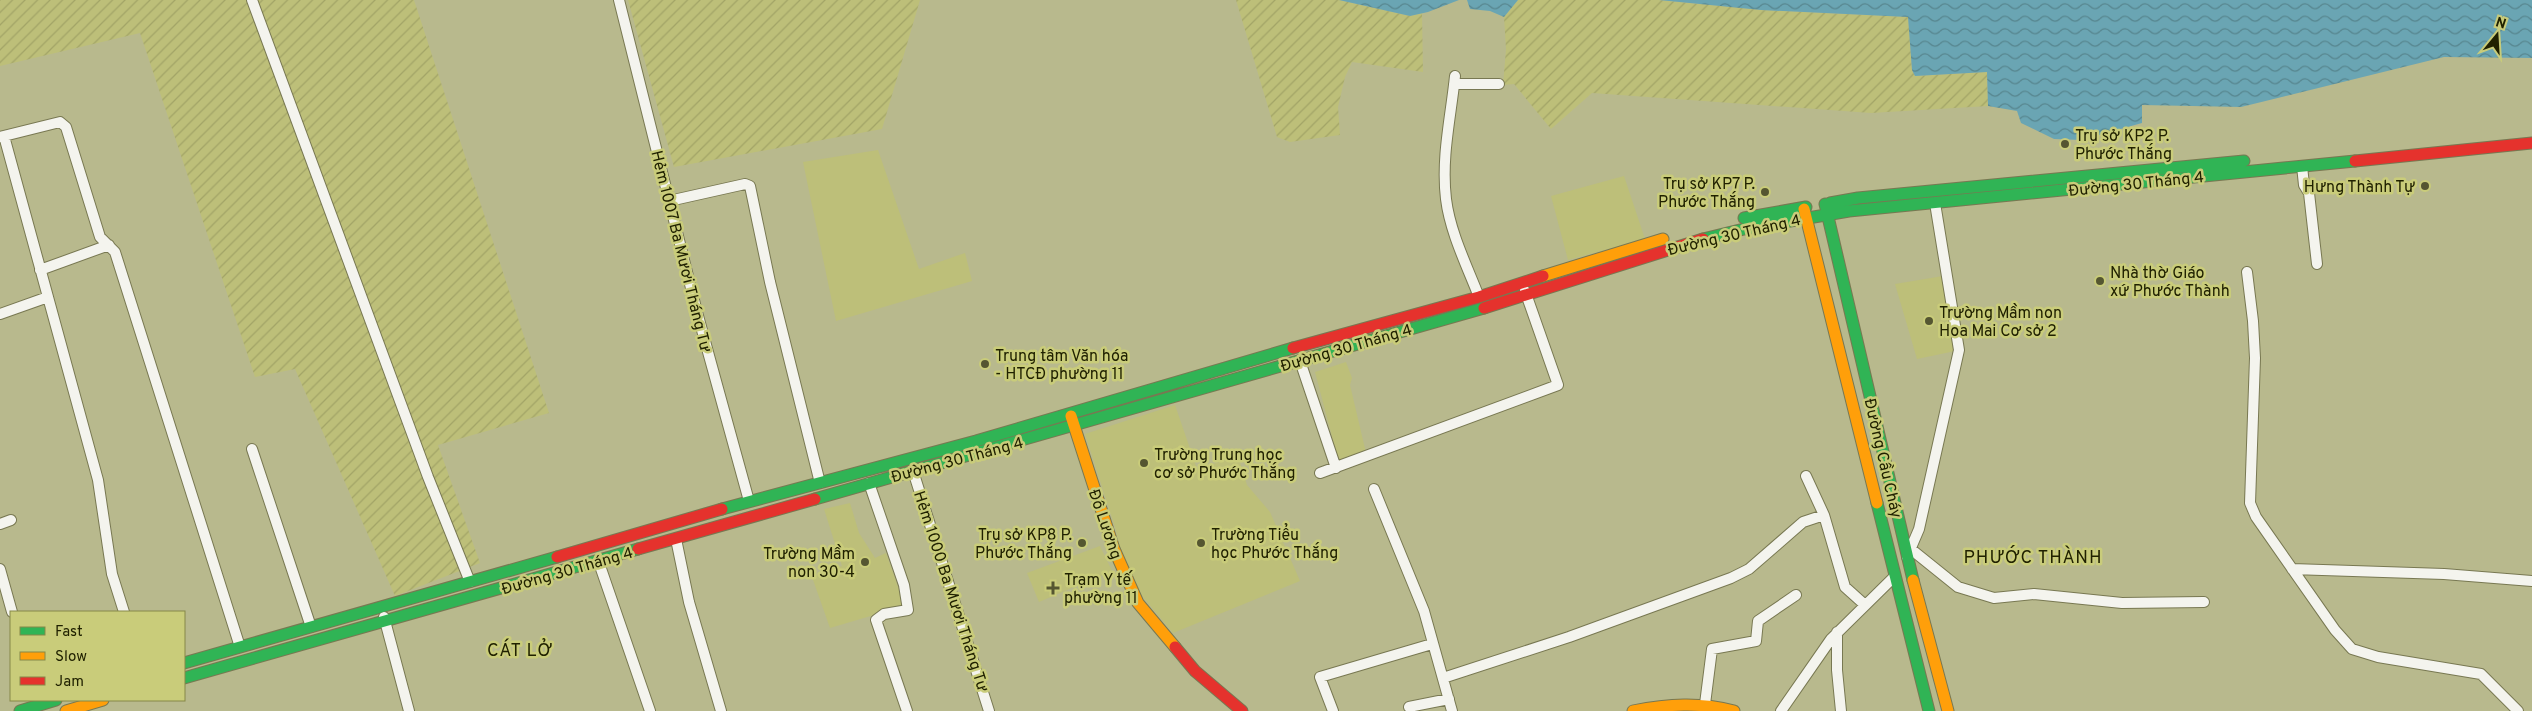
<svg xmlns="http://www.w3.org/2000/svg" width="2532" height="711" font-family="Overpass,sans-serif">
<defs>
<pattern id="industrial-furrows" width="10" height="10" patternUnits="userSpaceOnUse" patternTransform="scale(1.25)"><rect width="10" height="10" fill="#bdbf79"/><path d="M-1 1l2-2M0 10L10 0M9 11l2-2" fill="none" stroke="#a2a467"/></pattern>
<pattern id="water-waves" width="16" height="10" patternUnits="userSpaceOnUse" patternTransform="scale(1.25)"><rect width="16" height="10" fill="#6aa5b3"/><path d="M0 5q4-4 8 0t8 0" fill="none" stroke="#57868f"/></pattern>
</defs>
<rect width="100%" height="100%" fill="#b8b98d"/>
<path fill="#bdbf79" d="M878 150 919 269 965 253 972 281 836 321 803 162Z
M1624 176 1645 239 1568 260 1551 196Z
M1943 276 1960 350 1917 359 1895 284Z
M1346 362 1352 378 1350 385 1366 453 1339 463 1315 372Z
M1175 405 1197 469 1238 456 1247 485 1270 512 1300 581 1173 633 1133 585 1122 559 1115 527 1085 434Z
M850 503 859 533 875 558 886 553 903 601 901 607 830 628 812 577 842 566 824 509Z
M1100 546 1112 571 1039 602 1027 573Z"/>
<path fill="url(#industrial-furrows)" d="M0 0H414L549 413 438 445 480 563 395 596 295 369 255 377 140 33 0 66Z
M628 0H920L882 129 674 167Z
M1236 0H1339L1410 16 1422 13 1423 72 1352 62 1345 77 1338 107 1340 135 1290 142 1277 137Z
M1518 0H1659L1761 10 1908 17 1912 70 1915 76 1987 72 1988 106 1871 113 1592 93 1551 129 1514 84 1503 85 1506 49 1504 17Z"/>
<path fill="url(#water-waves)" d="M1339 0H1459L1428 12 1410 16Z
M1467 0H1518L1504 17 1490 11 1470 9Z
M1659 0H2532V58L2444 57 2241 107 2142 105V123L2081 140 2054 139 2021 123 2017 111 1988 106 1987 72 1915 76 1912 70 1908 17 1761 10Z"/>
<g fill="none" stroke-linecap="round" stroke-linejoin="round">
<g stroke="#787852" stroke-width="12">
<path id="street" d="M252 0 428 477 470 582
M619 0 697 312 749 501
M1455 76C1451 116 1441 157 1446 199 1450 232 1467 266 1479 297
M1454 84H1499
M4 136 98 480 112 574 124 612
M0 137 60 122 66 127 100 237 115 252 240 647
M2302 166 2304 185 2309 193 2317 264
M669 201 745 184 750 186 770 282 820 483
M40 270 109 245
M2247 272 2253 321 2255 358 2250 503 2256 517 2335 630 2352 649 2378 657 2481 674 2518 711
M0 314 48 297
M1300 361 1336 468
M252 449 311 627
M913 471 989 711
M1320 473 1558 385 1525 291
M1806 476 1824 515
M869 483 904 585 908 610 884 614 876 620 907 711
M1374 489 1424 611 1452 711
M0 524 11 520
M676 539 689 602 721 711
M1912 550 1958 587 1994 598 2034 594 2122 603 2204 602
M1907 557 1919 529 1959 350 1935 203
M598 560 650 711
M0 569 12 612
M2292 569 2444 574 2532 581
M384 617 409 711
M1837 632V670L1841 711
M1443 678 1569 637 1731 578 1749 569 1803 522 1824 515 1845 587 1865 605
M1705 704 1712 649 1756 641 1758 621 1796 595
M1409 707 1449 699
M1333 711 1320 677 1432 644
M1781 711 1831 639 1894 577"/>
</g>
<g stroke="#787852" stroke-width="13">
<path id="fast" d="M1830 203 1858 198 2244 161
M1825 204 1913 580
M1744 218 1806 207
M1703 239 1744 229 1849 211 2355 161
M815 499 1484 308
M1877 503 1929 711
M722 509 976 441 1293 348
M184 663 557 557
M184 678 638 549
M20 711 56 700"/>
</g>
<g stroke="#787852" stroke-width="13">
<path id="slow" d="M1804 209 1877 503
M1543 276 1663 239
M1071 416 1114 549 1138 603 1175 647
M1913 580 1948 711
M66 711 103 700
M1633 711C1668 704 1700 702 1734 711"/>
</g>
<g stroke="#787852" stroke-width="13">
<path id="jam" d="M2355 161 2532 143
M1484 308 1703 239
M1293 348 1479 297 1543 276
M638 549 815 499
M557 557 722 509
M1175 647 1195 671 1242 711"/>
</g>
<use href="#street" stroke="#f4f4ee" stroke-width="10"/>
<use href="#fast" stroke="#30b455" stroke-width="11"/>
<use href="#slow" stroke="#ff9f0a" stroke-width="11"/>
<use href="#jam" stroke="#e5322d" stroke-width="11"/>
</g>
<g fill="#555631" stroke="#c9cc7a" stroke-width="2">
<circle cx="2065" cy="144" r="5"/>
<circle cx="2425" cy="186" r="5"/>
<circle cx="1765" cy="192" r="5"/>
<circle cx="2100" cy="281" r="5"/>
<circle cx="1929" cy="321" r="5"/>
<circle cx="985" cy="364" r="5"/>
<circle cx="1144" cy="463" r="5"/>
<circle cx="1082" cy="543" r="5"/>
<circle cx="1201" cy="543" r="5"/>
<circle cx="865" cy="562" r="5"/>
<path d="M1050.5 580.5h5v5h5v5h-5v5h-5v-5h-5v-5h5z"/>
</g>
<g text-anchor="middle" stroke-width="5" stroke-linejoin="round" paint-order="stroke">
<g font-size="16" fill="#202100" stroke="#c9cc7a" text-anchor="start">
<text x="2075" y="141">Trụ sở KP2 P.<tspan x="2075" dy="18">Phước Thắng</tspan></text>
<text x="1755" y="189" text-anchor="end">Trụ sở KP7 P.<tspan x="1755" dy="18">Phước Thắng</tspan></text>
<text x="2415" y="192" text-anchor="end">Hưng Thành Tự</text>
<text x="2110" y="278">Nhà thờ Giáo<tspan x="2110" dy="18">xứ Phước Thành</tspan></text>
<text x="1939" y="318">Trường Mầm non<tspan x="1939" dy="18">Hoa Mai Cơ sở 2</tspan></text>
<text x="995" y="361">Trung tâm Văn hóa<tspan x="995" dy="18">- HTCĐ phường 11</tspan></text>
<text x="1154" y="460">Trường Trung học<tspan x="1154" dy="18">cơ sở Phước Thắng</tspan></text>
<text x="1072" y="540" text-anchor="end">Trụ sở KP8 P.<tspan x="1072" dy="18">Phước Thắng</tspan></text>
<text x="1211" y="540">Trường Tiểu<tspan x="1211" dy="18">học Phước Thắng</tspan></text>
<text x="855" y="559" text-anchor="end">Trường Mầm<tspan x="855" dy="18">non 30-4</tspan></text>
<text x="1064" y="585">Trạm Y tế<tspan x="1064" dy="18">phường 11</tspan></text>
</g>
<g font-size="16" fill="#202100" stroke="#c9cc7a">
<text transform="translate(2136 183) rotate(-6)" y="6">Đường 30 Tháng 4</text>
<text transform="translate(1734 234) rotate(-13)" y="6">Đường 30 Tháng 4</text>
<text transform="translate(682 251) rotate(76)" y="6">Hẻm 1007 Ba Mươi Tháng Tư</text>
<text transform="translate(1346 347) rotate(-16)" y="6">Đường 30 Tháng 4</text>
<text transform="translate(1884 458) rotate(77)" y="6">Đường Cầu Cháy</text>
<text transform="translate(957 459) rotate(-15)" y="6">Đường 30 Tháng 4</text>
<text transform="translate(1106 524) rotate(71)" y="6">Đô Lương</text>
<text transform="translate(567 570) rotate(-16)" y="6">Đường 30 Tháng 4</text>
<text transform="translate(952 591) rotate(72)" y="6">Hẻm 1000 Ba Mươi Tháng Tư</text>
</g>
<g font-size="18" letter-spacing="1" fill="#202100" stroke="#c9cc7a">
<text x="2033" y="563">PHƯỚC THÀNH</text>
<text x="520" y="656">CÁT LỞ</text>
</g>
</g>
<rect x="10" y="611" width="175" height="90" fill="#c9cc7a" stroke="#858849"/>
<rect x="20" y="627" width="25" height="8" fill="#30b455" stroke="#858849"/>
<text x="55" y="636" font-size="15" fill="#202100">Fast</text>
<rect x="20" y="652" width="25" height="8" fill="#ff9f0a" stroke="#858849"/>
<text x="55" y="661" font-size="15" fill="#202100">Slow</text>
<rect x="20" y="677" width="25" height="8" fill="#e5322d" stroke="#858849"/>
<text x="55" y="686" font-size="15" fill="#202100">Jam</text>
<g transform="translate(2497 35) rotate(18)" stroke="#c9cc7a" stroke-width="4" paint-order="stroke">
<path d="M0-4L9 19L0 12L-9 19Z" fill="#202100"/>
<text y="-8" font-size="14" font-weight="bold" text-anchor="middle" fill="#202100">N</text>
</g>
</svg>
